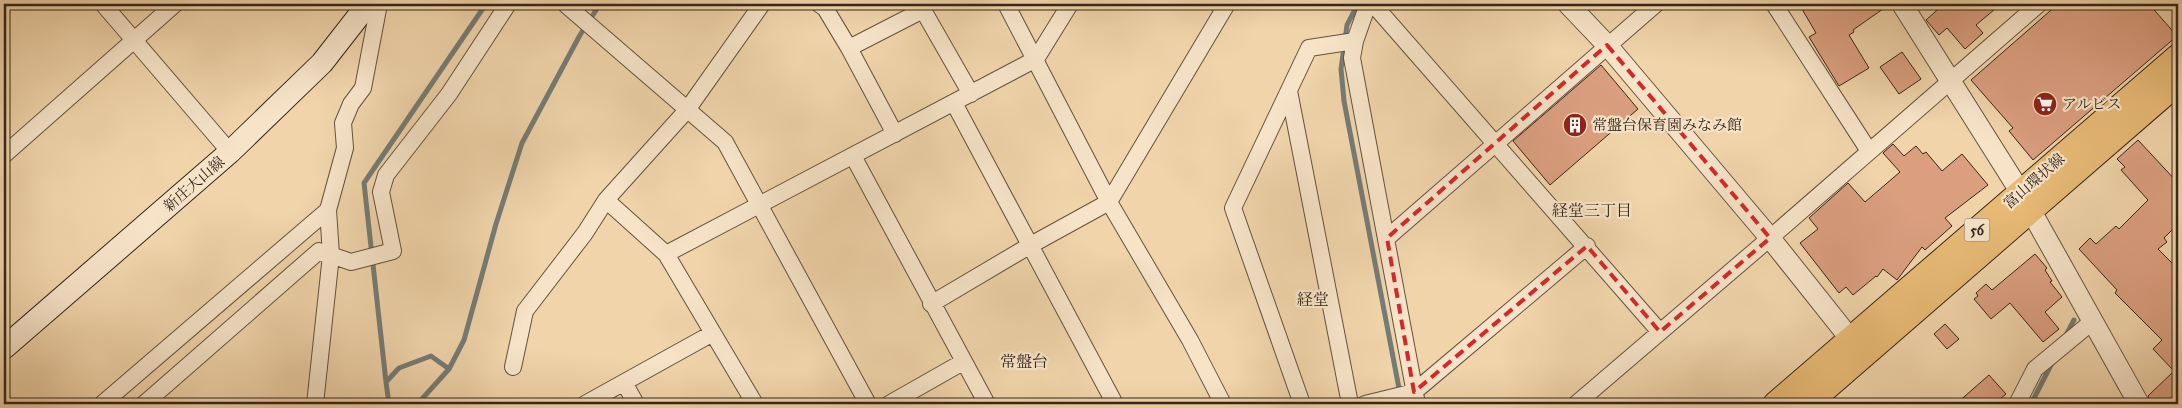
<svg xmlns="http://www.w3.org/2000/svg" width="2182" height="408" font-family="'IM FELL Great Primer','Noto Serif JP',serif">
<rect width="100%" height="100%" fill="#f1d4aa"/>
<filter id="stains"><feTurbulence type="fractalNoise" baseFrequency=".004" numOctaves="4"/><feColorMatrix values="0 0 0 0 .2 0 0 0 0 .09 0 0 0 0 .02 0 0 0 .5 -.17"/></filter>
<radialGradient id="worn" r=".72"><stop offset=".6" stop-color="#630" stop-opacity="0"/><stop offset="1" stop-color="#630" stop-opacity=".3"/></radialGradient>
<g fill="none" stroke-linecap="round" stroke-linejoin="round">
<path stroke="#747c76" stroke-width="5" d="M1358 4 1347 25 1341 69 1344 101 1402 404
M2066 335 2074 320
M386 382 364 183 486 4
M389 404 386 382 399 368 431 356 449 369
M422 404 421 400 449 369 464 340 496 224 522 143 580 35 600 4
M2031 404 2052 363"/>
</g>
<path fill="#db9f80" stroke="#34261a" d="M1799 4H1890L1853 30 1854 32 1849 35 1869 68 1839 86 1809 37 1816 33Z
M1944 4H2001L1976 25 1983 33 1965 49 1947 28 1939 35 1926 20Z
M2058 4H2149L2177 36 2033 160 2009 131 2013 128 1971 80Z
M1902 52 1921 79 1899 94 1880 67Z
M1601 65 1638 109 1550 185 1513 141Z
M2138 140 2178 183V224L2164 238 2167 242 2158 249 2178 269V404H2155L2150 401 2148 396 2174 371 2153 349 2162 340 2115 293 2117 290 2079 249 2090 238 2096 244 2116 226 2119 229 2148 200 2121 170 2125 167 2117 159Z
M1893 144 1904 156 1916 146 1923 154 1926 152 1942 171 1962 154 1988 185 1945 218 1952 226 1925 250 1922 247 1897 280 1883 269 1877 277 1876 276 1853 295 1846 287 1839 293 1800 243 1818 229 1809 218 1848 183 1865 202 1900 172 1883 153Z
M2035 254 2047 268 2045 270 2052 281 2050 282 2062 297 2045 312 2059 329 2043 342 2010 303 1991 319 1974 299 1978 296 1976 293 1986 284 1992 290Z
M1945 324 1959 339 1947 349 1934 334Z
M1989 375 2006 394 1994 404H1956Z"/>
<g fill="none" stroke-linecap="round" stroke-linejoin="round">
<g stroke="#63523e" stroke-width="18">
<path id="minor" d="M103 4 230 152
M565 4 725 142 868 404
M819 4 825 8 849 48 895 134
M1006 4 1109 202 1190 340 1223 404
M1368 4 1355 41 1352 58 1417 404
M1373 4 1660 332
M1774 4 1869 151
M849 48 923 10 971 94
M1289 91 1350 404
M954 103 1115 404
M4 155 175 4
M853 156 987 404
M606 200 666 254 755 404
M1387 238 1656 4
M666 254 1036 59 1070 4
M931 304 1029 246 1109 202 1227 4
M513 367 525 311 585 233 606 200 687 110 762 4
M625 384 636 404
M102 404 328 210
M144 404 319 251 351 262 393 251 381 192 386 175 449 94 508 4
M315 404 331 255 328 210 345 148 343 123 351 104 363 88 379 4
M585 404 713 333
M889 404 963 362
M1302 404 1233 208 1309 48 1355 41
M1365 404 1414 392 1587 246
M1576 404 1770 238 2039 4
M2017 404 2035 369 2093 321"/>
</g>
<g stroke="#63523e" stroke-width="22">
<path id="tertiary" d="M1568 4 1607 45 1770 238 1860 351
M1902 4 2021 193 2139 404"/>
</g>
<g stroke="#34261a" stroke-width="24">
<path id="secondary" d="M4 348 230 152 322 63 368 4"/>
</g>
<g stroke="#34261a" stroke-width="27">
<path id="primary" d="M1776 404 2178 57
M1807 404 2178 82"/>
</g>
<use href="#minor" stroke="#f6e3c8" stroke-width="16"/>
<use href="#tertiary" stroke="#f6e3c8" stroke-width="20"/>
<use href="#secondary" stroke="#f6e3c8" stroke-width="22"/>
<use href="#primary" stroke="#e8ba75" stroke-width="25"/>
</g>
<path fill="none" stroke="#d62828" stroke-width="4" stroke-dasharray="10 6" stroke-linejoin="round" d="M1607 45 1770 238 1660 332 1587 246 1414 392 1387 238Z"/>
<defs>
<g id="supermarket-disc" transform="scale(1.25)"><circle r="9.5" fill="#8f2418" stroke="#f6e3c8"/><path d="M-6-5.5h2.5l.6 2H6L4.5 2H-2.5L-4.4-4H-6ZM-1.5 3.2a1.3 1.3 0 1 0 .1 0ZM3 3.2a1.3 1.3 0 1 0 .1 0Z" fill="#fff"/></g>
<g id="building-disc" transform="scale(1.25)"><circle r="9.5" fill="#8f2418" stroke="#f6e3c8"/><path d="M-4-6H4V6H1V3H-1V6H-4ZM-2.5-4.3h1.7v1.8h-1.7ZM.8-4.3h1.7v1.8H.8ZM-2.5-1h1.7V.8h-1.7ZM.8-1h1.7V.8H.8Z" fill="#fff"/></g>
</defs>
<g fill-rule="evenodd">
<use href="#supermarket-disc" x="2045" y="104"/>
<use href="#building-disc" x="1575" y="125"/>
</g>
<g text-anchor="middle" stroke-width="4.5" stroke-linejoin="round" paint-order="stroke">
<rect fill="#f6e3c8" stroke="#6e5f4e" stroke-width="1" x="1964.5" y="218.5" width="25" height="23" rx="4"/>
<g font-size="14" font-weight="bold" fill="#34261a">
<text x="1977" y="235">56</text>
</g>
<g font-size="15" fill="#34261a" stroke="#f6e3c8" text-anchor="start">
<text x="2062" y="109">アルビス</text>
<text x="1592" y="130">常盤台保育園みなみ館</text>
</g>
<g font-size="15" fill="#34261a" stroke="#f6e3c8">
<text transform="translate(2034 181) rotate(-41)" y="5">富山環状線</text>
<text transform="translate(194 184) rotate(-41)" y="5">新庄大山線</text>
</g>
<g font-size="16" fill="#34261a" stroke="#f6e3c8">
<text x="1592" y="216">経堂三丁目</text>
<text x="1313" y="305">経堂</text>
<text x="1024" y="367">常盤台</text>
</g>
</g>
<rect width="2182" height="408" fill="none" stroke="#f1d4aa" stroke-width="20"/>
<rect x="5" y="5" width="2172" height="398" fill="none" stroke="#34261a" stroke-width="2.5"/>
<rect x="10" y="10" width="2162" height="388" fill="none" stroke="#34261a"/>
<rect width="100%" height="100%" filter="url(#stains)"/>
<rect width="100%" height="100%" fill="url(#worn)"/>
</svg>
